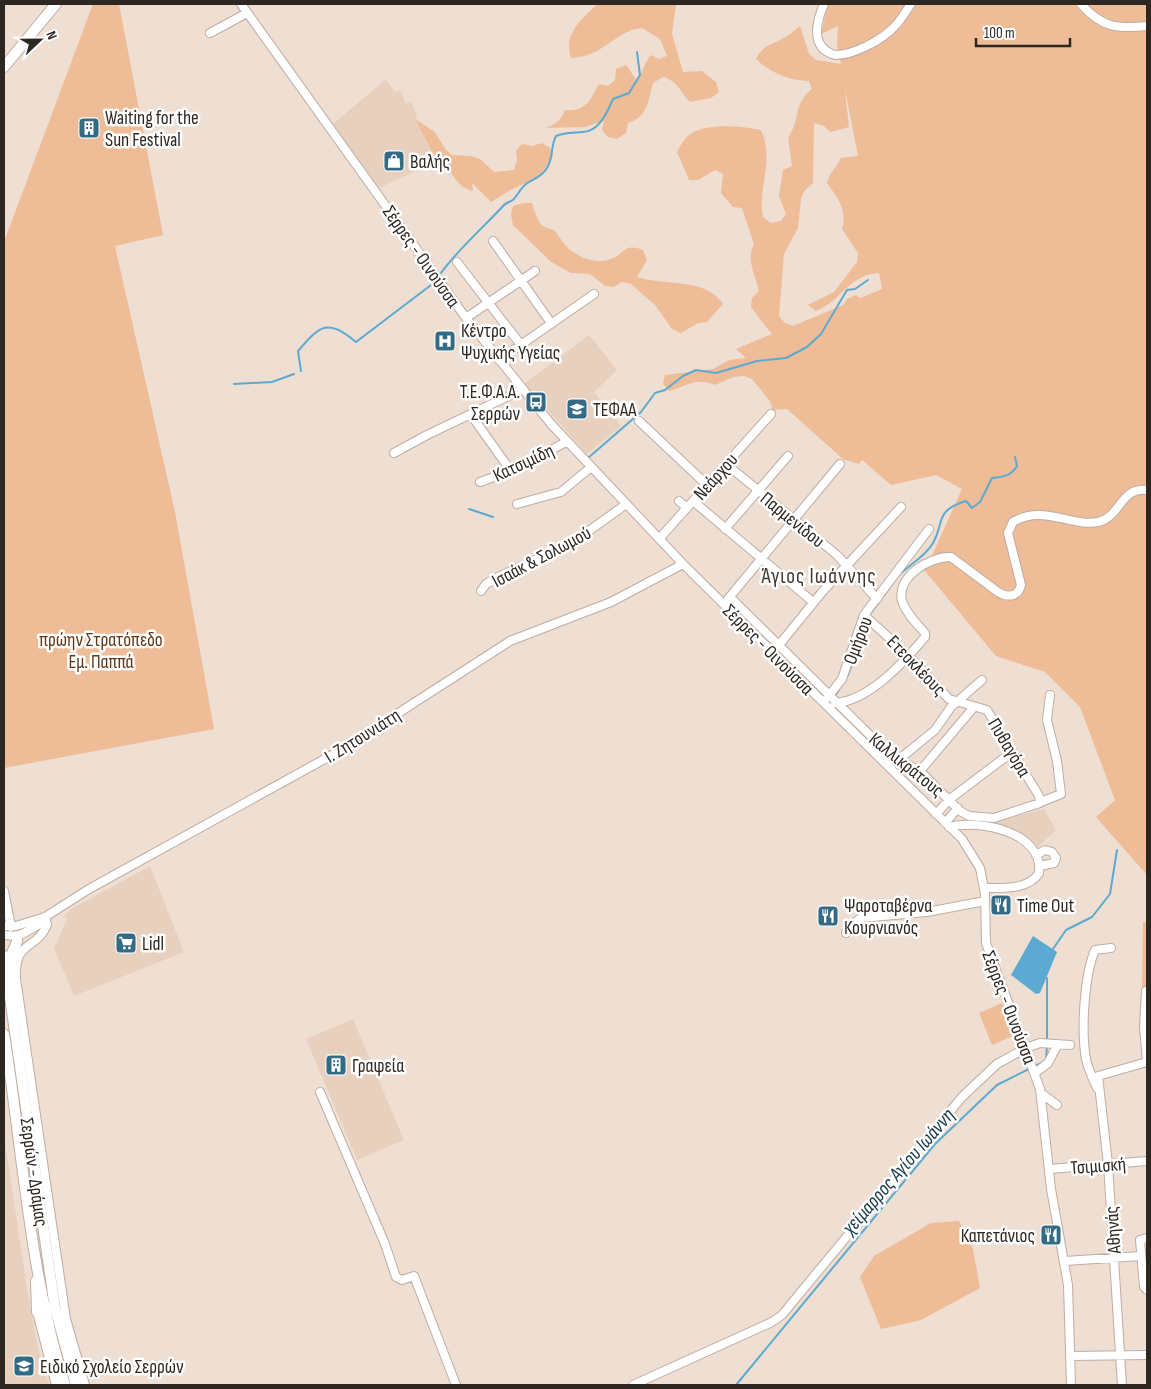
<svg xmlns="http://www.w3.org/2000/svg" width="1151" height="1389" font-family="'Sofia Sans Condensed',sans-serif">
<rect width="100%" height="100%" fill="#efded2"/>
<path fill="#e8d0bf" d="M386 79 395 92 400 90 406 104 411 101 417 117 415 119 437 161 379 188 333 124Z
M589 335 617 370 594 392 621 426 587 454 524 384Z
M1044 809 1056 830 1035 850 1016 832 992 823Z
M150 866 184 952 74 996 54 948 67 920 65 916 71 909Z
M353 1019 404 1140 357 1160 306 1039Z
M4 1136 29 1301 38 1348 49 1385H4Z"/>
<path fill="#eebc97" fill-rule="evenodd" d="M93 4H119L163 235 115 246 175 512 214 729 4 768V242Z
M597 4H676L672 34 683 72 702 71 716 82 719 92 711 98 690 102C680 92 678 81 663 77L653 83C648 101 648 117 628 123L626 133 617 139 608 137 602 130 604 121 585 127 545 128C556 125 561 120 565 110 586 112 590 100 599 84L608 86 615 80 616 69 626 65 637 81C643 72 644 63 651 55L659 59 667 56 660 39 642 28C614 31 604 57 571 58 563 34 581 20 597 4Z
M828 4H1147V875L1096 817 1115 800 1080 707 1045 672 996 656 925 571 962 489 936 475 891 485 862 460 859 464 843 459 787 409 773 410 770 401 752 379 744 376 733 377 715 385C698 377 687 385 670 391L663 384 665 375 713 369 729 360 746 358 736 349 772 334C769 331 755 313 751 307L752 298 759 291C755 275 746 259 754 244L742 208 733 207 721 193 723 174 715 170 698 180H689L677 152C680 147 683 140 688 136 703 122 743 126 761 130 775 161 757 188 763 217L771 223 781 221 786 214 779 196 783 170 792 166 788 138C801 119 792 105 812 89L809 81C790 81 770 73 756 59 763 45 771 45 784 38 789 35 795 30 800 26L809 54 816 60 841 64 837 46 838 26 821 34ZM845 89 858 156 841 158C836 168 829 173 827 183 837 197 848 211 842 229L858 253 857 262 834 292 808 305 816 311C843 300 848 275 879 273L882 289 860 298 856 295 847 299 843 305 793 326 785 323 779 316 784 254 798 228 801 198 805 190 813 183 814 123 824 126 830 132 849 127Z
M415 119 435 132 445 149 452 155 471 156 480 159 494 172 514 170 517 160 516 151 522 144 532 146 542 143 550 148 553 155 543 172 535 179 512 189 491 202 472 183 473 191C452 186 455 168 437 161Z
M523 203H532C537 217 537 227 554 230 559 235 561 241 566 246 575 256 594 264 608 260 625 256 621 242 643 250L647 260 637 277C663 286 706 277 723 304L707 322 698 323 681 333 672 329 655 305 631 284 622 282 614 287 605 286 590 274 571 273 551 262 513 225 511 215 513 206Z
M1143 922 1147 923 1146 991 1142 988Z
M1002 1003 1015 1035 992 1045 979 1013Z
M959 1221 973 1249 980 1288 921 1320 881 1329 860 1277 874 1256 931 1223Z"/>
<path fill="#5caad1" d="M1033 936 1057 952 1040 993 1036 994 1011 975Z"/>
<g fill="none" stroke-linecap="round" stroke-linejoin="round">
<path stroke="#5caad1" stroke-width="2" d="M441 273C459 248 484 227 504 205 507 202 511 202 514 199 518 194 521 188 526 184 534 178 541 178 547 168 554 157 550 147 556 136 565 132 573 133 583 132 600 131 607 112 613 99L629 93 640 75 637 52
M301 371 298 351C321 324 328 319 356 342L435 282
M234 384 272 382 294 374
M588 458 641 412 655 393 665 390 683 376 696 370 716 373 757 361 786 358 807 347 821 334 847 290 855 289 868 280
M469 509 493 517
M898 576C909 565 926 556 933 543 945 522 934 511 966 501L972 508 980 502 992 478C1003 477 1011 476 1017 466L1015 457
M871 613 896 579
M835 696 848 675 867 623
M1053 949 1066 930 1092 917 1110 894 1117 850
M1047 978V1040
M1035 1066 1046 1061 1047 1045
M736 1385 935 1144 997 1085 1031 1068"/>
<g stroke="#beada2" stroke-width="10">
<path id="minor" d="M241 4 466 318 551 424 683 564 962 839 980 868 985 894 986 943 1040 1089 1051 1189 1068 1285 1071 1385
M824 4C816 22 810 48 835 55 854 55 882 40 895 26 901 20 906 11 911 4
M1081 4C1102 28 1117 29 1147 26
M210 33 247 13
M493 241 551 323
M457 262 521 345
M466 318 535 271
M499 360 594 294
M471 415 511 471
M639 421 707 485
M394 453 427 435 523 389
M726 464 837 555 877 599
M480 482 511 471 566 442
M679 501 687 508
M693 501 813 602
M517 504 561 492 590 468
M725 529 788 456
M659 539 771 414
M481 591 486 584 498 577 572 543 625 505
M730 597 892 757 920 771 960 811 969 816 994 818 1040 803 1039 796 987 710 949 699 909 656 864 615
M728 599 840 464
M779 645 823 591 901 507
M827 698 842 679 864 615 929 529
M835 703C869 701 904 662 925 637V633C917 624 906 613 902 601 896 576 931 556 951 557L998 592C1008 598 1018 597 1021 585L1008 533 1013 522C1042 504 1071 527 1098 522 1120 518 1121 486 1147 490
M897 761 935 730 951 707 982 680
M920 771 974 707
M1041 802 1061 794 1057 761 1047 720 1050 695
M936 814 950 799 1012 752
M945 823 958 808
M949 827C979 819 1044 832 1039 873 1029 890 1002 888 984 888
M1036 855 1045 850 1052 852 1056 858 1054 863 1040 866
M4 891 11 927
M45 917 47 925C36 951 14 939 16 979L66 1319 85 1385
M4 926H16L45 917
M846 933 849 927 861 918 927 912 985 901
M4 935 17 936 26 932 38 925 45 917 89 889 341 750 510 641 611 602 683 564
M1146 991 1144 1027 1147 1061
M1035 1073 1048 1063 1058 1044
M1097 1088C1093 1079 1088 1069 1086 1059 1081 1031 1084 976 1095 950L1111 948
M320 1092 385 1244 396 1277 402 1280 414 1276 456 1385
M1041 1093 1057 1105
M1050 1169 1147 1161
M1147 1238 1140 1240 1144 1287 1147 1290
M1065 1261 1141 1256
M37 1312 56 1385
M1071 1356 1147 1355
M633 1385 772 1322 782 1315 962 1097 997 1064 1026 1048 1040 1043 1070 1045
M1122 1385 1108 1164 1098 1076 1147 1062"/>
</g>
<g stroke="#beada2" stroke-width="12">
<path id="major" d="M4 67 56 4
M4 956 55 1308 76 1385
M11 971 12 953 17 942V936
M4 1034C23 1151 29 1272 65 1385
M36 1281 37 1312"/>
</g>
<use href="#minor" stroke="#fff" stroke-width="8"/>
<use href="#major" stroke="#fff" stroke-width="10"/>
</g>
<defs>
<g id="building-square" transform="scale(1.125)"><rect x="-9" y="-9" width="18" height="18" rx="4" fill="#336a85" stroke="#fff"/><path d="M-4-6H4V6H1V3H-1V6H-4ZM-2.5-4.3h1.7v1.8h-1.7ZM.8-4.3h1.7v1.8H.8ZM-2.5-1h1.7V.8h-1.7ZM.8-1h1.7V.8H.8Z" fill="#fff"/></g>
<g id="shop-square" transform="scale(1.125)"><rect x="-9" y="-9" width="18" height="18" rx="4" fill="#336a85" stroke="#fff"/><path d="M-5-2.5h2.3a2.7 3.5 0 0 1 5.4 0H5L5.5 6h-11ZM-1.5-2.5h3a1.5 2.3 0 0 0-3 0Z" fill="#fff"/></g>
<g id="hospital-square" transform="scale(1.125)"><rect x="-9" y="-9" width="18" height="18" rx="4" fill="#336a85" stroke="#fff"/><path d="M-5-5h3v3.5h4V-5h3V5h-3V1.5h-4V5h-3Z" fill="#fff"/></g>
<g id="bus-square" transform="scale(1.125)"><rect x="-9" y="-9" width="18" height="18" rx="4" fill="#336a85" stroke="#fff"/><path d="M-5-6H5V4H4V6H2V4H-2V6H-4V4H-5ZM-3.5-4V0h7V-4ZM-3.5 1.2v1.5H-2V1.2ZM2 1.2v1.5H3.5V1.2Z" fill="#fff"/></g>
<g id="university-square" transform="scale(1.125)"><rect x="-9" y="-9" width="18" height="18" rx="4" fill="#336a85" stroke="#fff"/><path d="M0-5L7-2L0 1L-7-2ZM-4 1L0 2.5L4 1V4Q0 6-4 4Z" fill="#fff"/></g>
<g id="restaurant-square" transform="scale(1.125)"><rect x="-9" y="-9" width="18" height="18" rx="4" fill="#336a85" stroke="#fff"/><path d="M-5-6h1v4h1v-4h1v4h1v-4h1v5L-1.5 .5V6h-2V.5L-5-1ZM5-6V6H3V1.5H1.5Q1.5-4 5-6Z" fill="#fff"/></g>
<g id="supermarket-square" transform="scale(1.125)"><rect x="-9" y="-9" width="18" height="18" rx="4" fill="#336a85" stroke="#fff"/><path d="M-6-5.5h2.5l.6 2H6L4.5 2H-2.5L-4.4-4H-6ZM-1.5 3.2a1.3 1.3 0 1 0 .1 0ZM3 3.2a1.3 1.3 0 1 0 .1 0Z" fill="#fff"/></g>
<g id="school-square" transform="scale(1.125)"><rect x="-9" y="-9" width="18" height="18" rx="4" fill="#336a85" stroke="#fff"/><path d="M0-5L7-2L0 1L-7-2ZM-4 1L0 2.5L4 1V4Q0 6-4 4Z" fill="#fff"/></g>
</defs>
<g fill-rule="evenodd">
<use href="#building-square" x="89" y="128"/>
<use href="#shop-square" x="394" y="161"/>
<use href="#hospital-square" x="445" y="341"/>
<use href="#bus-square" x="536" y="402"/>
<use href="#university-square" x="577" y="409"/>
<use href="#restaurant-square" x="1001" y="905"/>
<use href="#restaurant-square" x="828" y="916"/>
<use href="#supermarket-square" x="126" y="943"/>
<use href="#building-square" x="336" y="1065"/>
<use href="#restaurant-square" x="1051" y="1235"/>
<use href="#school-square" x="24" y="1366"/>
</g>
<g text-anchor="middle" stroke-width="5" stroke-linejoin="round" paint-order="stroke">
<g font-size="19" fill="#2d2722" stroke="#fff" text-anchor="start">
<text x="105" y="124">Waiting for the<tspan x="105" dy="22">Sun Festival</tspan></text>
<text x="410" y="168">Βαλής</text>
<text x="461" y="337">Κέντρο<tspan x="461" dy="22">Ψυχικής Υγείας</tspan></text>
<text x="520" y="398" text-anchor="end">Τ.Ε.Φ.Α.Α.<tspan x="520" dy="22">Σερρών</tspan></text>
<text x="593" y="416">ΤΕΦΑΑ</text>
<text x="844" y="912">Ψαροταβέρνα<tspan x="844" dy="22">Κουρνιανός</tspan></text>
<text x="1017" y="912">Time Out</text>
<text x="142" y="950">Lidl</text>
<text x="352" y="1072">Γραφεία</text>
<text x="1035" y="1242" text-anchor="end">Καπετάνιος</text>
<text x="40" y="1373">Ειδικό Σχολείο Σερρών</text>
</g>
<g font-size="19" fill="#2d2722" stroke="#fff">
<text transform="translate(422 256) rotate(55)" y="7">Σέρρες - Οινούσσα</text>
<text transform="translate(523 462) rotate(-25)" y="7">Κατσιμίδη</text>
<text transform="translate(715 476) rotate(-48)" y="7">Νεάρχου</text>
<text transform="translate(793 519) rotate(39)" y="7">Παρμενίδου</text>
<text transform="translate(541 556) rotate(-28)" y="7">Ισαάκ &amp; Σολωμού</text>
<text transform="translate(857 640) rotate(-69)" y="7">Ομήρου</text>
<text transform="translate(769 649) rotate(45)" y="7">Σέρρες - Οινούσσα</text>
<text transform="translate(917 665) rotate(46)" y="7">Ετεοκλέους</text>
<text transform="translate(362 735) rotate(-32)" y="7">Ι. Ζητουνιάτη</text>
<text transform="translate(1010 747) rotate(59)" y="7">Πυθαγόρα</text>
<text transform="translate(907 764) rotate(39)" y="7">Καλλικράτους</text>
<text transform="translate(1010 1007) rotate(69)" y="7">Σέρρες - Οινούσσα</text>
<text transform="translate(1098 1165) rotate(-4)" y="7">Τσιμισκή</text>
<text transform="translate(35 1172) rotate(82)" y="7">Σερρών - Δράμας</text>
<text transform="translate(1112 1230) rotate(-94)" y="7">Αθηνάς</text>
</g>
<g font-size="19" fill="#603714" stroke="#fff">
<text x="101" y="646">πρώην Στρατόπεδο<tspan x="101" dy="22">Εμ. Παππά</tspan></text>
</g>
<g font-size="20" font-style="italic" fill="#143849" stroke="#fff">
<text transform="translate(898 1171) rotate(-49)" y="7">χείμαρρος Αγίου Ιωάννη</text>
</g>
<g font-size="21" letter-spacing="1" fill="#43362c" stroke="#fff">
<text x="819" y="583">Άγιος Ιωάννης</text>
</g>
</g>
<rect width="1151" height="1389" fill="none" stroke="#2d2722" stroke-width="10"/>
<g transform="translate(40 40) rotate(68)" stroke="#ffffff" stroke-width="4" paint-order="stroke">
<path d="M0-4L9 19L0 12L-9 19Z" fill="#2d2722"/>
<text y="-8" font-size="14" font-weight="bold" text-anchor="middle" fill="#2d2722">N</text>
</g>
<path d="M976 38v8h94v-8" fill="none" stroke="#2d2722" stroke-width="2.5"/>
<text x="984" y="38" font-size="15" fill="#2d2722" stroke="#ffffff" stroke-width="4" paint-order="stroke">100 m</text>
</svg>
